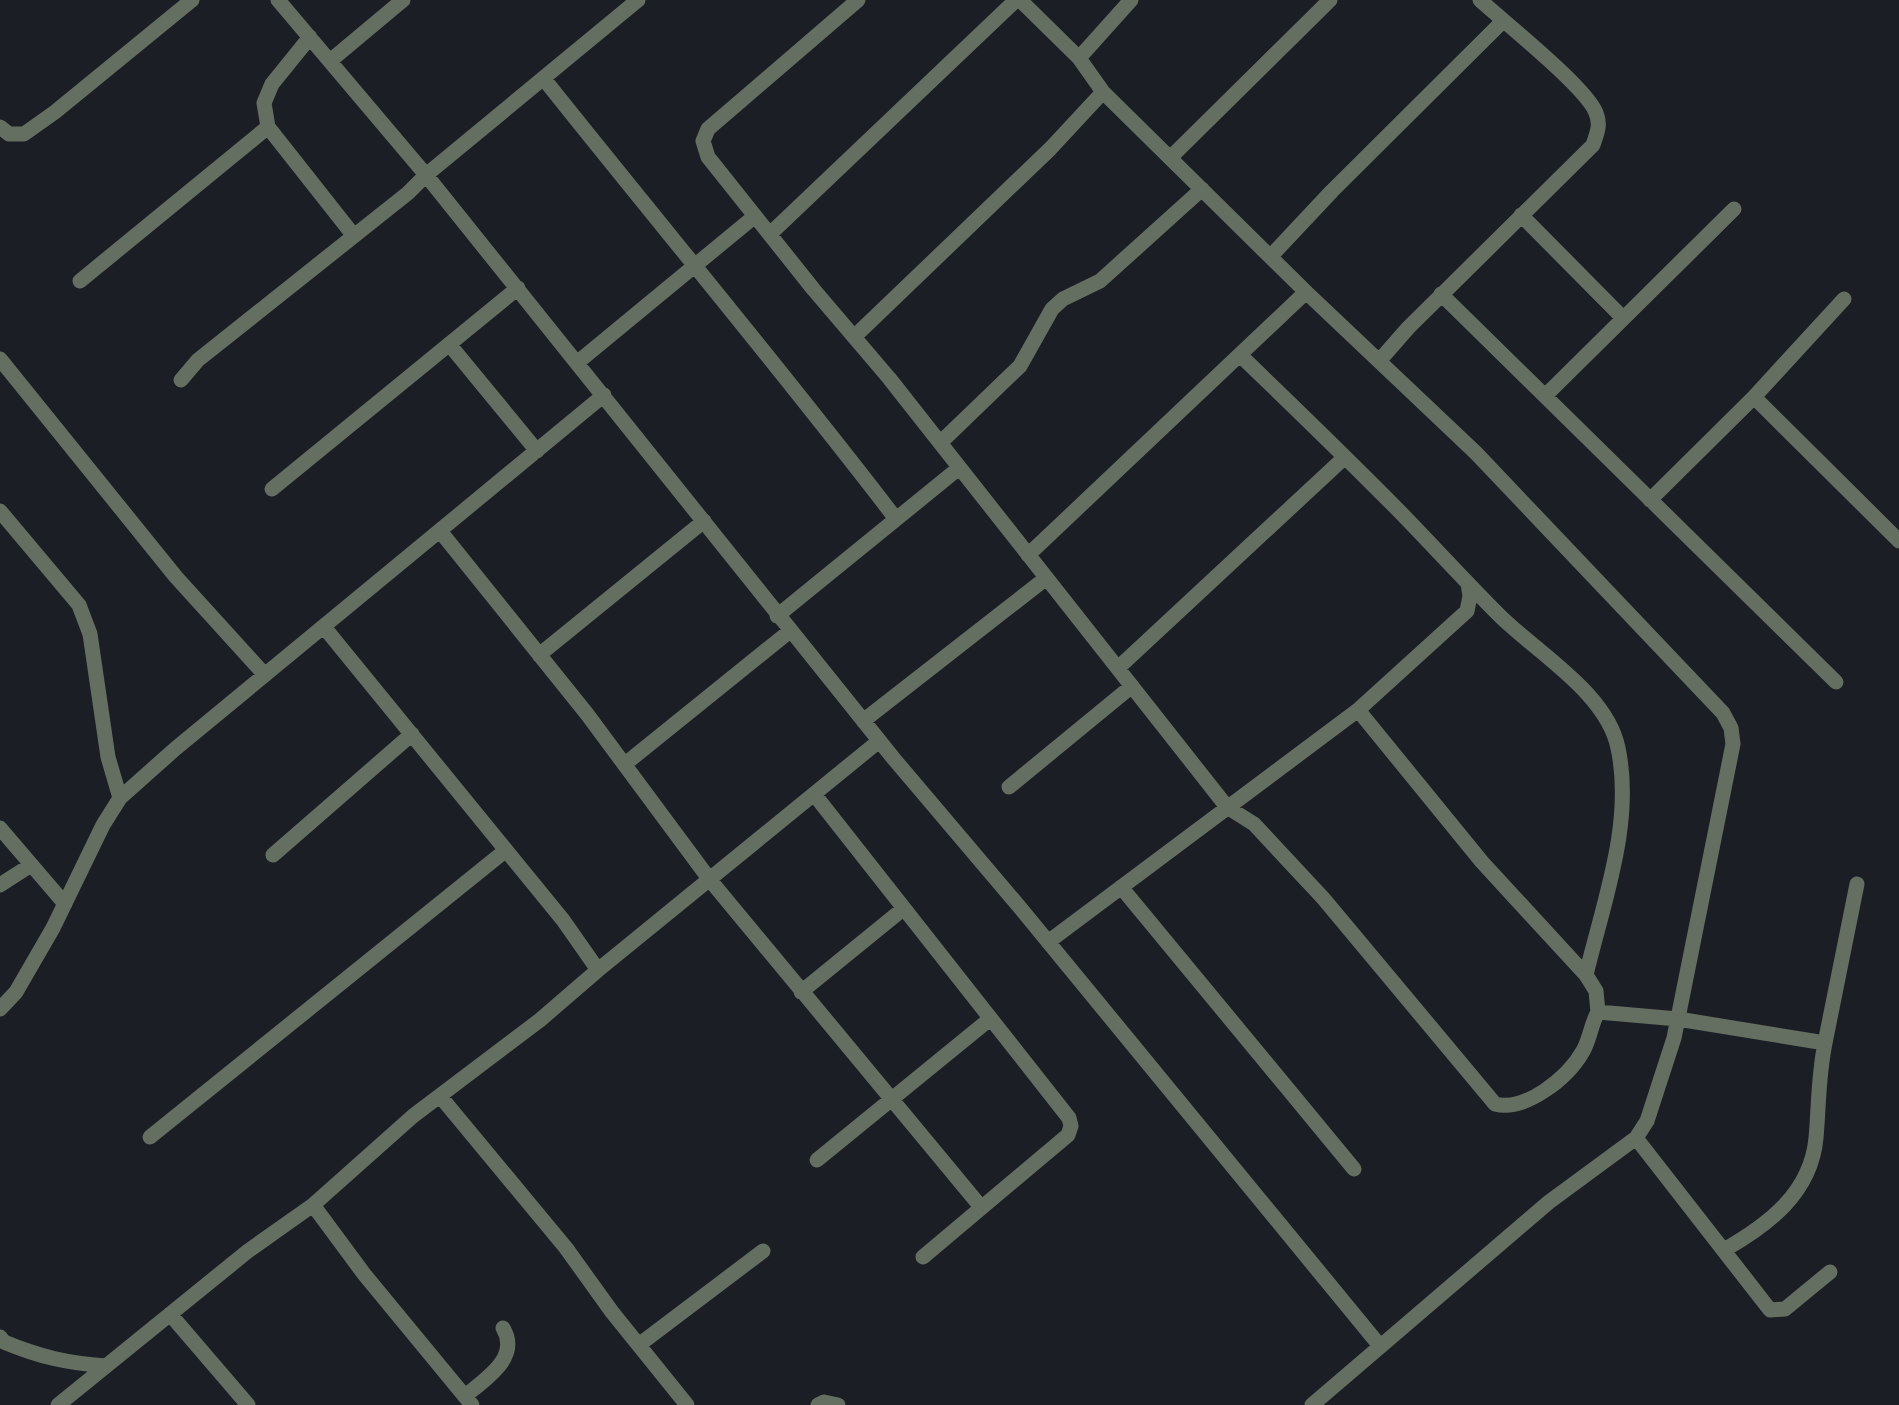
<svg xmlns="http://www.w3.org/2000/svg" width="1899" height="1405" font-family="'IBM Plex Sans',sans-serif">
<rect width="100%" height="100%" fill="#1c1e26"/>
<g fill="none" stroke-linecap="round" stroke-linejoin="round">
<path stroke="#646f61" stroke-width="15" d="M278 0 426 175 894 759 1022 910 1380 1346
M858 0 708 129 703 141 708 157 814 290 889 378 1227 807 1254 824 1323 898 1495 1104C1525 1112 1568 1078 1583 1051 1590 1039 1591 1024 1598 1012L1678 1019 1825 1043 1857 884
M1020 0 1079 58 1103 92 1306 292 1476 453 1723 713 1731 728 1733 744 1674 1038 1647 1121 1636 1138 1770 1310 1785 1309 1830 1272
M310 37 272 84 264 103 268 127 354 236
M1079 58 1131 0
M330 61 403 0
M544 79C661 226 782 370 896 519
M0 127 9 134H24L55 112 192 0
M1171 157 1330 0
M1521 215 1623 318
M770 234 1016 0
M1271 256 1332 191 1503 21
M80 281 268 127
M1441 294 1836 682
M854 337 1050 149 1103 92
M449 344 537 451
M1240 355C1294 407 1349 460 1402 514 1434 547 1466 582 1499 615 1537 653 1607 693 1618 748 1634 823 1603 903 1586 975
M0 359 176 577 265 675
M1380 360 1408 328 1593 145C1597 133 1601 125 1596 113 1587 88 1504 22 1480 0
M578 362 755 216
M181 380 198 360 408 193 426 175 638 0
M1546 395 1734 209
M1754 397 1899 541
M940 443 1020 366 1052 309 1063 299 1100 281 1202 189
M272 489 518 288
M1650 500 1754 397 1844 299
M0 511 79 605 90 634 108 757 120 798
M440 531 587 714 710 880 981 1207
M1028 555 1306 292
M777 616 959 468
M324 627 563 920 598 970
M539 655 704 521
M1118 668 1345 457
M1358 710 1482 862 1586 975 1596 991 1598 1012
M863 721 1045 579
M625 764 790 631
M1009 787 1132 686
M814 794 1069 1118 1071 1126 1068 1135 923 1257
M0 828 65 904
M273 855 412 734
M0 885 31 865
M1121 887 1354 1169
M1048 942 1358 710 1467 611 1470 596 1468 583
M801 992 903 909
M0 1009 16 992 53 928 103 825 120 798 175 749 604 395
M440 1096 566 1248 612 1312 687 1405
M150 1137 506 850
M817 1160 990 1019
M1724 1250C1768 1225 1811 1193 1816 1138 1819 1104 1818 1078 1825 1043
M170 1314 248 1405
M0 1337 4 1342C40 1357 67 1363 106 1366
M640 1344 763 1251
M465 1396C484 1380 521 1358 503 1328
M58 1405 248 1251 313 1205
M472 1405 364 1274 313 1205 413 1116 540 1020 598 970 879 741
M818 1405 824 1402 838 1405
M1312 1405 1549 1202 1636 1138"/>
</g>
</svg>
